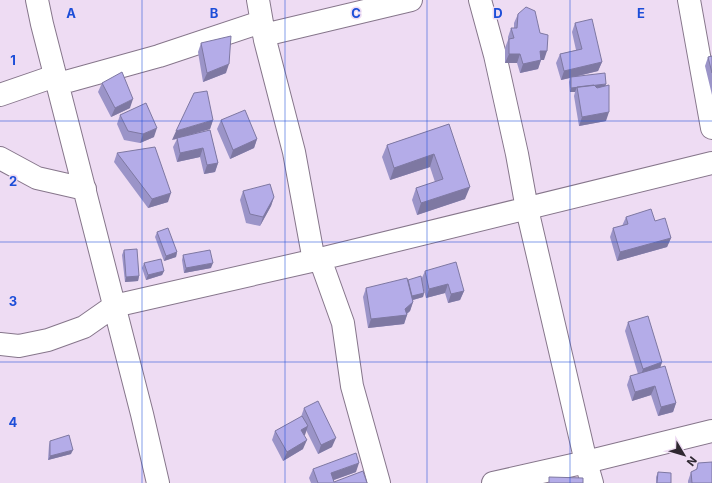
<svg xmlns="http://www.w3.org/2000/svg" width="712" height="483" font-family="Inter,sans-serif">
<rect width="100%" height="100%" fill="#eedcf3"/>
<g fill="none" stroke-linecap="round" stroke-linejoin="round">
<g stroke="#86768b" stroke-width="24">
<path id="minor" d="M37 0 42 24 142 414 158 483
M258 0 265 40 294 152 314 261
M480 0 495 55 517 154 527 209 586 462 592 483
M689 0 712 128
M264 35 411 0
M58 84 159 56 261 22
M0 95 55 76
M0 158 37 178 85 189
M320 259 343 323 352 386 379 483
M0 344 19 346 48 340 84 327 114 306 320 259 712 163
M493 483 586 462 712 431"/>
</g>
<use href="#minor" stroke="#fff" stroke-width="22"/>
</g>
<path fill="#9b94c8" d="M518 14 544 60H541L538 69 520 73 517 63H505V48L508 40V37L511 28H514V23Z
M575 23 602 62 598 71 578 76 606 86V121L579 126 574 96 575 92H570L569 82 570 78 561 80 556 63 560 54 576 50 572 32Z
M201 43 226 73 203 82 198 52Z
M712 56V95L705 66 708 57Z
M102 83 130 108 111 117 98 92Z
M120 115 154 137 140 143 124 140 117 124Z
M213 120 210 129 181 137 210 130 218 163 215 172 204 174 200 157 177 162 173 147 177 139 172 140Z
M221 120 257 139 254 148 230 159 217 129Z
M449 124 465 199 417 215 412 200 416 188 435 182 430 167 390 180 382 157 387 145Z
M117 153 168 202 148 208 114 162Z
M243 191 274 197 271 206 260 226 246 223 240 200Z
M626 217 655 221 671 238 667 247 617 261 610 237 613 228 622 226Z
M157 232 177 252 176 257 164 261 155 237Z
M124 250 139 276 138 281 125 282 122 255Z
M183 255 211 268 184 273 182 260Z
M144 263 164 271 162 275 146 280 142 268Z
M425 271 464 291 460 300 448 303 445 293 426 298 421 280Z
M408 280 424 293 423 297 413 300V302L410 311 407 314V315L404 324 368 328 363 297 366 288Z
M628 322 662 362 660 367 676 403 673 412 658 416 651 395 632 401 627 385 630 376 638 374 625 331Z
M304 408 332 447 318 454 306 430 304 435 303 449 283 461 272 440 275 431 301 417Z
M50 441 71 454 48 460 49 445Z
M698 463 712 483H688V481L691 472 696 470Z
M313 469 356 472 334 480V482L367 483H311L309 478Z
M658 472 671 483H656V477Z"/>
<path fill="#7e78a2" d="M540 51H547L544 60H537Z
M509 54H520L517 63H505Z
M541 60 538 69 520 73 523 64Z
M602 62 598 71 561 80 564 71Z
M229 64 226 73 203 82 207 73Z
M606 84 605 88 577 87 575 92H570L571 88Z
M133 99 130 108 111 117 115 108Z
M609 112 606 121 579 126 582 117Z
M213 120 210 129 172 140 176 131Z
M157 128 154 137 140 143 143 134Z
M257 139 254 148 230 159 233 150Z
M203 148 200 157 177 162 180 153Z
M434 154 430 167 390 180 394 168Z
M218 163 215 172 204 174 207 165Z
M470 187 465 199 417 215 421 203Z
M171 193 168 202 148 208 152 199Z
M274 197 271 206 260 226 263 217Z
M671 238 667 247 617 261 620 252Z
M177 252 176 257 164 261 166 256Z
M213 263 211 268 184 273 186 268Z
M164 271 162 275 146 280 148 275Z
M139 276 138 281 125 282 126 277Z
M448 284 445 293 426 298 429 289Z
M464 291 460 300 448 303 451 294Z
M424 293 423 297 409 301 410 296Z
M413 302 410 311 405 315H407L404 324 368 328 371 319 405 309Z
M662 362 659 372 640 378 643 369Z
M655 386 651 395 632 401 635 392Z
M676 403 673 412 658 416 661 407Z
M308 426 305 435 298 439 301 430Z
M336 438 332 447 318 454 321 445Z
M307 440 303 449 283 461 287 452Z
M73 450 71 454 48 460 50 456Z
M359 463 356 472 328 482 331 473Z"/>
<path fill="#b4ace8" stroke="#7e78a2" d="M526 7 535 11 540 33 548 35 547 51H540L541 60 523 64 520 54H509V39L514 38 511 28H517L518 14Z
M592 19 602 62 564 71 560 54 582 49 575 23Z
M231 36 229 64 207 73 201 43Z
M712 56V73L708 57Z
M122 72 133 99 115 108 102 83Z
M605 73 606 84 571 88V77Z
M594 85 597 88 609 85V112L582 117 577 87Z
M207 91 213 120 176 131 194 93Z
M146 103 157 128 143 134 128 131 120 115Z
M245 110 257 139 233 150 221 120Z
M449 124 470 187 421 203 416 188 443 179 434 154 394 168 387 145Z
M210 130 218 163 207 165 203 148 180 153 177 138Z
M155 147 171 193 152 199 117 153Z
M270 184 274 197 263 217 250 214 243 191Z
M651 209 655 221 665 218 671 238 620 252 613 228 628 224 626 217Z
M168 228 177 252 166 256 157 232Z
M137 249 139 276 126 277 124 250Z
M210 250 213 263 186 268 183 255Z
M161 259 164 271 148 275 144 263Z
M456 262 464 291 451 294 448 284 429 289 425 271Z
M421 276 424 293 412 296 408 280Z
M407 278 413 302 405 309 407 315 371 319 366 288Z
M648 316 662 362 643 369 628 322Z
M665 366 676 403 661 407 655 386 635 392 630 376Z
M318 401 336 438 321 445 304 408Z
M302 416 308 426 301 430 307 440 287 452 275 431Z
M69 435 73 450 50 456V441Z
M356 453 359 463 331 473 334 482 363 471 367 483H318L313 469Z
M712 462V483H692L691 472 697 469 698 463Z
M658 472 671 473V483H657Z
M549 477 583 478V483H549Z"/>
<path fill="none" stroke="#1d4ed8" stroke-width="1" stroke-opacity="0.55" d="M142 0V483M285 0V483M427 0V483M570 0V483M0 121H712M0 242H712M0 362H712"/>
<g font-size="13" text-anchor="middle" font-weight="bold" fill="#1d4ed8" stroke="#eedcf3" stroke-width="3" stroke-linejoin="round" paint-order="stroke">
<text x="71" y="18">A</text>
<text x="214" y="18">B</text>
<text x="356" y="18">C</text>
<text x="498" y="18">D</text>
<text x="641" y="18">E</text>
<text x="13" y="65">1</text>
<text x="13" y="186">2</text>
<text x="13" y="306">3</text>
<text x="13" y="427">4</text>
</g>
<g transform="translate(684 455) rotate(128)" stroke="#eedcf3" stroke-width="3" paint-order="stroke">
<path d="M0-3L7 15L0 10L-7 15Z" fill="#2f2831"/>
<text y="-6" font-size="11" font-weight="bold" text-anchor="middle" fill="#2f2831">N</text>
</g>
</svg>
